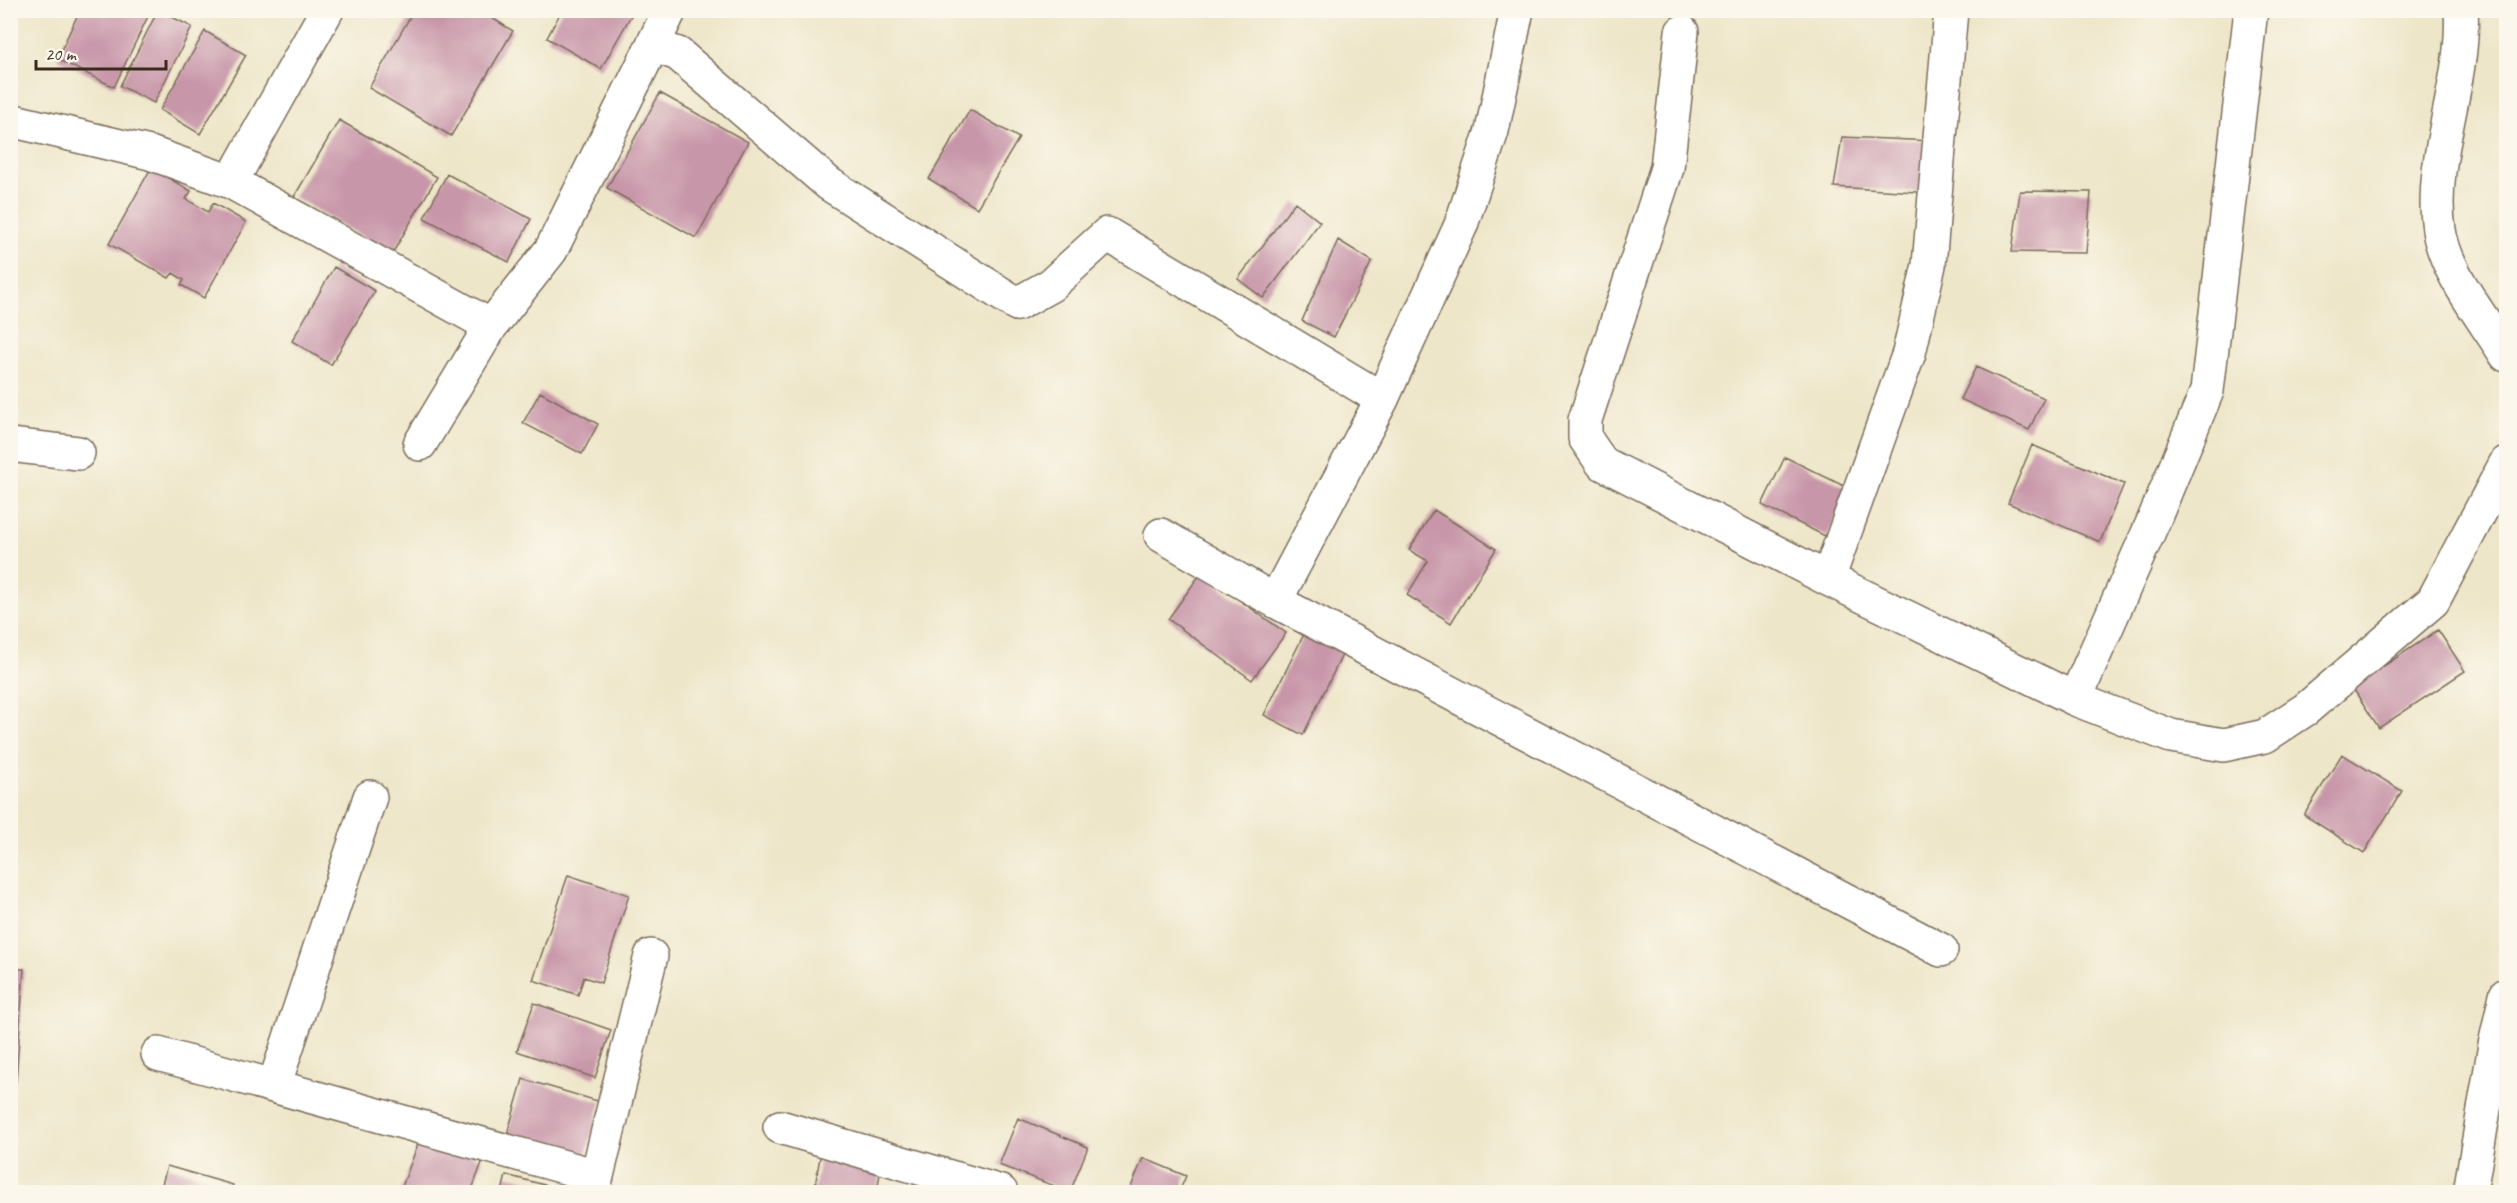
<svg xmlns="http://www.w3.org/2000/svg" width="2517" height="1203" font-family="Caveat,sans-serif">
<rect width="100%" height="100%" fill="#fbf7ec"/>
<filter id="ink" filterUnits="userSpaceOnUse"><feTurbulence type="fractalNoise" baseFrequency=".0167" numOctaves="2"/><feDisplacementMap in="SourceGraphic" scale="12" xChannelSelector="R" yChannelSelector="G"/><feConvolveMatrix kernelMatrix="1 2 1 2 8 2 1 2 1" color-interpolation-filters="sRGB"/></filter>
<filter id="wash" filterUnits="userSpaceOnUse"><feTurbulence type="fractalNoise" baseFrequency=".008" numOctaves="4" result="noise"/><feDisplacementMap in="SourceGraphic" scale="24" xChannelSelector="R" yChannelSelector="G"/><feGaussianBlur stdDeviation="1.35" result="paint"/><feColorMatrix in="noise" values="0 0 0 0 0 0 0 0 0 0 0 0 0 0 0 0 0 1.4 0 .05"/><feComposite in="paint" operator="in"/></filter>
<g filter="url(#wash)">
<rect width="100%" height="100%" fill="#eee6c9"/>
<g id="blocks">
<path fill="#c896a9" d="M80 10H151L114 87 57 59Z
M158 10 192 27 154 103 120 86Z
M414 10H479L513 31 451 136 369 88Z
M562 10H634L601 69 547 38Z
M205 31 246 55 200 134 160 110Z
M660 93 748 142 696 238 607 188Z
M970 110 1019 138 977 208 929 179Z
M339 120 437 177 392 254 294 197Z
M1842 137 1934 141 1933 193 1834 187Z
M151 168 191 191 186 199 208 212 213 203 246 222 204 298 181 285 184 280 173 273 169 278 109 244Z
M447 174 531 219 509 262 424 218Z
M2020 191 2091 192 2086 253 2012 252Z
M1295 202 1320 222 1263 298 1238 279Z
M1338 240 1372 261 1334 337 1302 321Z
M334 267 375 291 331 365 292 341Z
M1976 367 2044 398 2029 430 1960 399Z
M540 392 598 424 582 454 523 423Z
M2032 445 2124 484 2100 542 2008 503Z
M1785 457 1850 489 1827 537 1762 505Z
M1434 510 1496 549 1451 623 1407 595 1428 561 1409 550Z
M1201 573 1286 633 1252 680 1168 619Z
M2438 630 2465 671 2379 728 2352 687Z
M1305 632 1344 651 1303 735 1264 715Z
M2342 754 2402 791 2364 853 2304 815Z
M568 875 629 895 601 983 584 977 578 995 533 980Z
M10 969H24L16 1081H10Z
M534 1003 611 1030 595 1078 517 1051Z
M523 1079 601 1102 584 1162 506 1138Z
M1018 1118 1088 1147 1070 1192 999 1165Z
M421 1136 483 1160 471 1192H400Z
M821 1151 882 1161 877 1192H814Z
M1143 1158 1186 1176 1179 1192H1129Z
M167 1166 233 1185 231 1192H160Z
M506 1175 564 1190 563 1192H502Z"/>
</g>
</g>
<g filter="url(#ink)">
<use href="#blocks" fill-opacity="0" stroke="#7a6c5a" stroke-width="1.5"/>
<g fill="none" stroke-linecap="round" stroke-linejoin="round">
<g stroke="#7a6c5a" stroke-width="36">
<path id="minor" d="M2461 10C2466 81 2428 160 2439 230 2445 272 2484 319 2506 355
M1682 32 1667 168 1585 420V438L1602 463 1828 579 2075 699 2171 736 2224 745 2265 736 2306 709 2433 601 2506 463
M653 45 678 54 829 184 1017 304 1051 285 1107 234 1382 399 1461 225 1492 131 1517 10
M10 120 150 153 231 182 491 326
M231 182 327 10
M420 444 491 326 551 250 670 10
M10 445 78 453
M1161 535 1275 601 1941 950
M1828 579 1909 353 1929 265 1951 10
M1275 601 1382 399
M2075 699 2153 522 2207 391 2251 10
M158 1054 597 1176
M274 1086 370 797
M780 1127 1001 1192
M593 1192 651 956
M2470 1192 2495 1045 2506 995"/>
</g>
<use href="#minor" stroke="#fff" stroke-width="33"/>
</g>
</g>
<rect width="2517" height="1203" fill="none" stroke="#fbf7ec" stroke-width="36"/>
<path d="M36 60v9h130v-9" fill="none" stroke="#3b2a1e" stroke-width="3"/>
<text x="45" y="60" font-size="18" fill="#3b2a1e" stroke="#fbf7ec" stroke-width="4.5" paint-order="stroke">20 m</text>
</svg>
